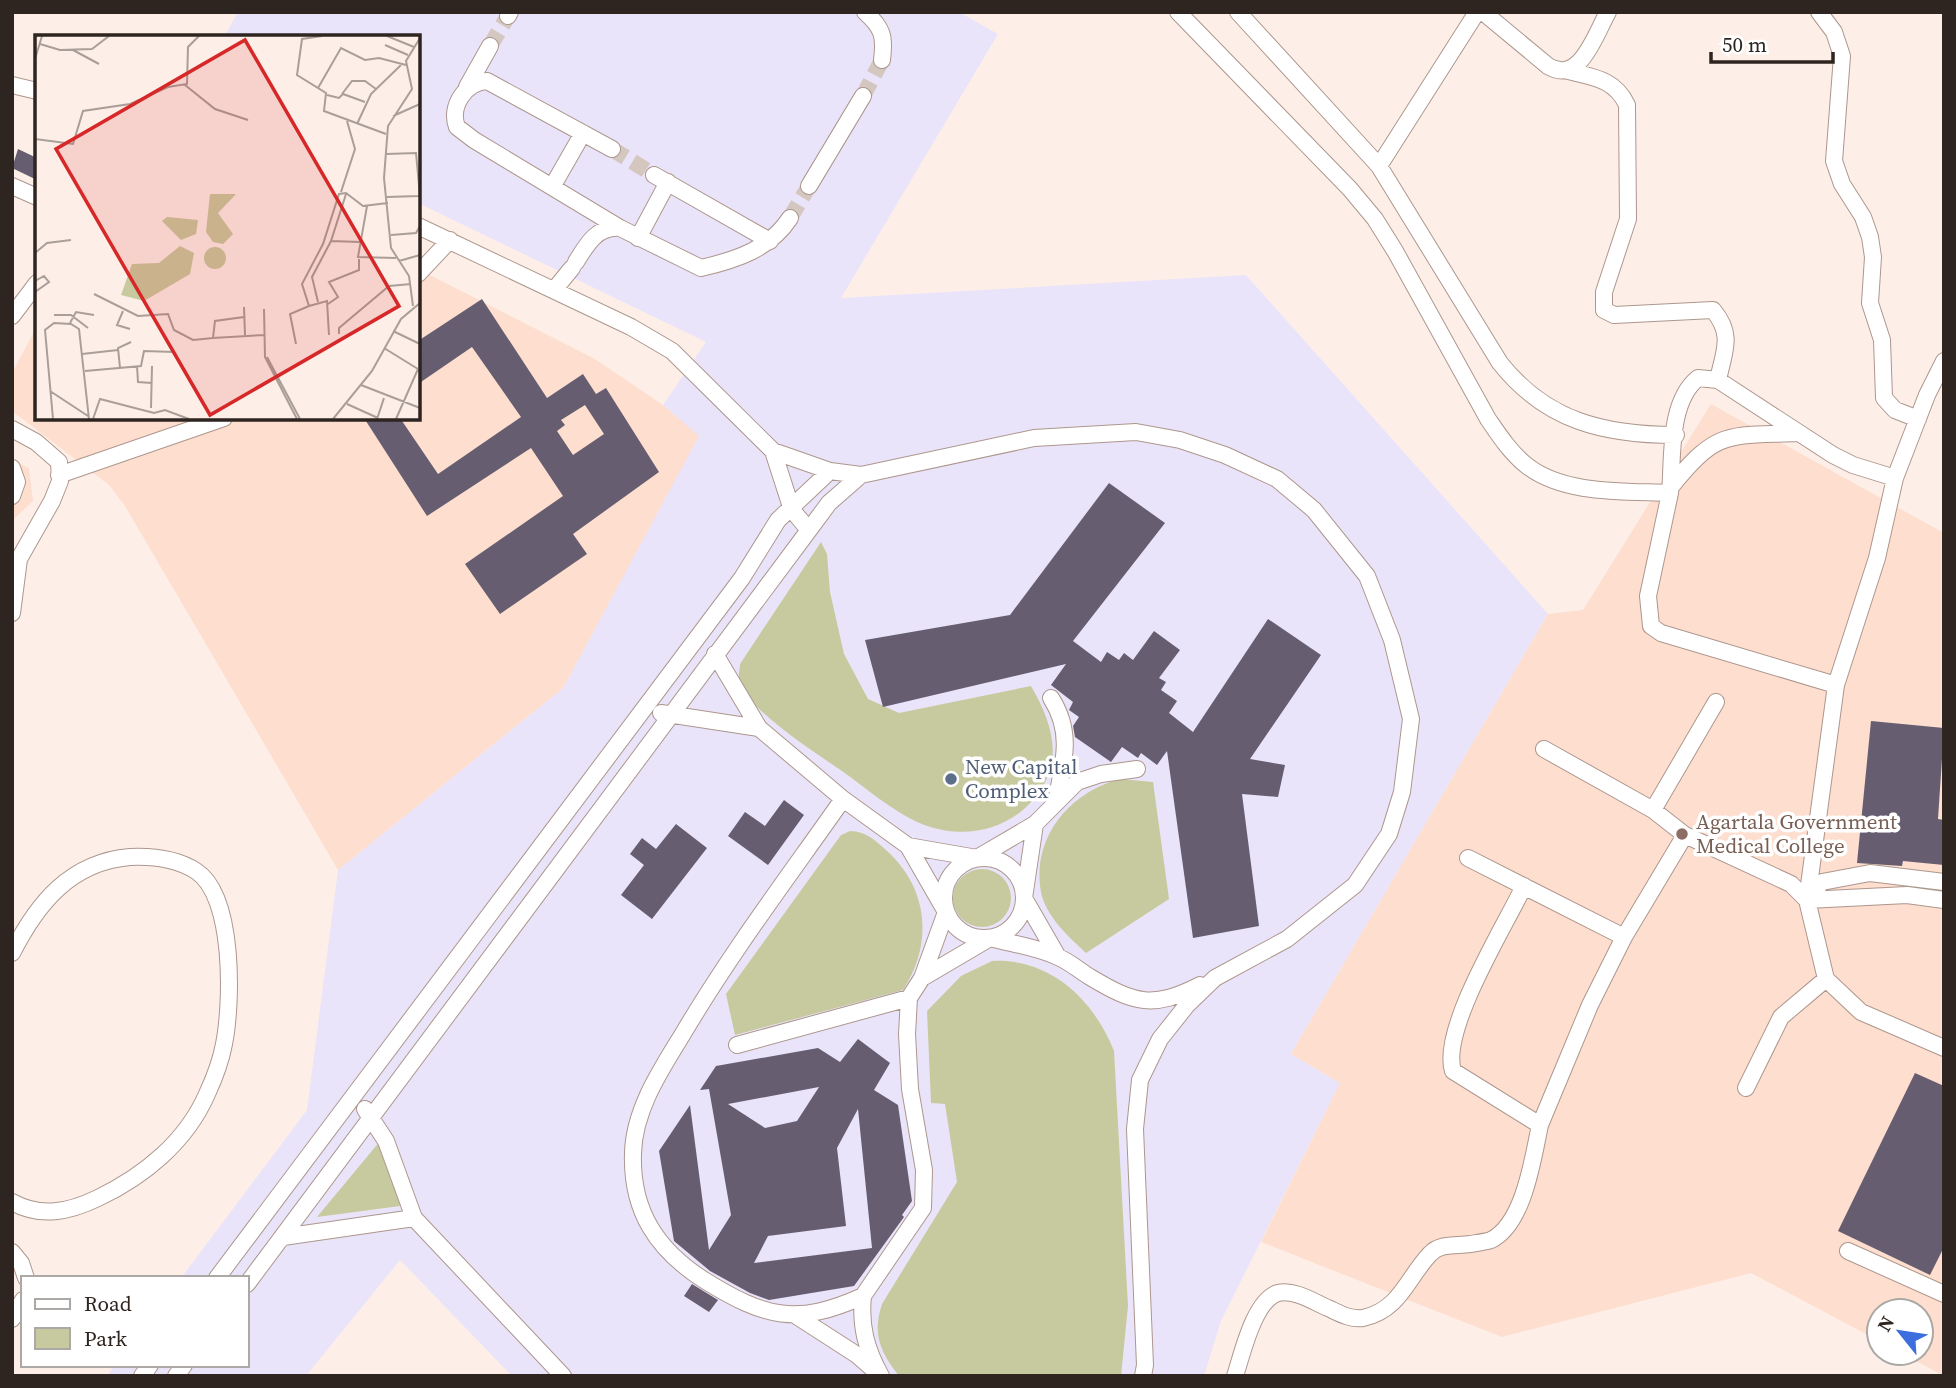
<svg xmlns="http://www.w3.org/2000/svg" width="1956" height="1388" font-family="'Source Serif 4',serif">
<rect width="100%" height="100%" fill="#fdefe8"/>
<path fill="#eae4fa" d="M238 12H959L998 34 841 298 1246 275 1548 614 1291 1054 1340 1083 1221 1321 1204 1376H512L400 1260 306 1376H107L115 1365H247V1278H181L307 1110 338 870 563 688 698 436 663 405 706 342 418 203V37H224Z"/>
<path fill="#fddecf" d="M418 269 595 359 663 405 699 436 563 688 338 870 125 506 109 485 12 411V373L37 326V418H418Z
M1711 404 1944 533V1376L1901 1353H1921V1311H1879V1341L1751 1273 1502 1337 1261 1242 1340 1083 1291 1054 1548 614 1583 610Z
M12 460 29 468 33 501 12 521Z"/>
<path fill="#c7ca9e" d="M821 542 827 554 830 592 844 654 868 699 899 713 1031 686C1049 717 1063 753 1043 786 1017 830 964 843 917 822 891 810 866 788 842 771 817 754 746 709 739 680 738 675 740 669 740 664Z
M1121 779 1153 782 1169 899 1086 953C1069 937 1046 917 1041 892 1031 838 1070 791 1121 779Z
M850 831C866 831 876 841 887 851 929 889 933 944 903 990L735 1035 726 994 841 835Z
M953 898a29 29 0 1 1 58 0a29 29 0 1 1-58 0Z
M992 961C1050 958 1094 1000 1114 1051L1128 1306 1121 1376H899C880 1352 872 1334 882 1304L957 1182 945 1104 931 1103 927 1011 961 976Z
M381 1140 400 1206 317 1217Z"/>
<path fill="#665e70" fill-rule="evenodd" d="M18 149 37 158V180L12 168Z
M482 299 547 398 583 374 596 394 606 388 659 472 573 534 587 554 500 614 465 564 563 496 531 448 427 516 364 418H400L438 474 521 417 472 347 418 384V341ZM585 405 604 434 573 455 557 431 565 425 561 420Z
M1109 483 1165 523 1073 641 1101 662 1107 652 1119 660 1124 653 1133 660 1154 631 1180 650 1159 678 1166 682 1161 690 1177 701 1169 713 1193 732 1268 619 1321 655 1250 759 1285 765 1278 797 1242 794 1259 926 1193 938 1167 751 1157 765 1141 753 1138 758 1122 747 1111 762 1075 737 1073 726 1079 717 1069 710 1073 702 1051 685 1066 664 883 707 865 640 1010 615Z
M1871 721 1944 728 1938 819 1944 820V865L1903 861 1902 866 1857 863Z
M784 800 804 815 768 865 728 836 745 812 765 826Z
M676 824 707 848 652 919 621 895 644 865 630 854 642 838 656 849Z
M858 1039 890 1063 874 1090 898 1105 912 1201 902 1215 904 1217 854 1286 769 1300 750 1293 710 1271 674 1241 659 1151 690 1105 709 1250 731 1215 709 1089 700 1090 716 1066 818 1048 840 1062ZM819 1087 797 1121 765 1128 728 1104ZM858 1109 872 1248 754 1263 768 1236 846 1226 837 1148Z
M1915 1073 1944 1086V1247L1930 1275 1838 1231Z
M692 1284 718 1300 709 1312 684 1296Z"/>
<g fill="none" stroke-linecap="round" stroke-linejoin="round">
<path stroke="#d4c7c0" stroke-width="16" stroke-dasharray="16 8" stroke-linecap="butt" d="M490 46 508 16
M863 96 882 60
M612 149 654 175
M790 218 809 186"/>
<g stroke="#ad978d" stroke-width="18">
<path id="minor" d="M865 12C883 28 885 37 882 60
M1178 12 1350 189 1375 219 1395 251 1488 419C1499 435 1510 452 1526 465 1563 495 1625 491 1670 493 1673 459 1668 402 1698 378L1718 380 1833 455 1853 465 1895 478
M1238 12 1379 166 1500 363C1546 421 1604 435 1676 435
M1483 12 1548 66C1580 85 1595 35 1608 12
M1819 12 1834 32 1842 56 1834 161 1842 184 1863 217 1870 237 1873 257 1870 303 1882 340 1884 398 1895 410 1918 419
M508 16 510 12
M1568 71C1593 77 1615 79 1627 105L1628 219 1604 292V310L1614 315 1713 310C1734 335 1724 351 1718 380
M12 85 37 91
M467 87 490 46
M612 149 487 81C466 82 449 106 457 127L474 140 620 228
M1379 166 1477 12
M654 175 770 241
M12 186 37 197
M809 186 863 96
M552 187 583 133
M418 226 631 327 672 351 773 451 792 510 809 530
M638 238 668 182
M576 262C587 244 597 226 620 228L701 268C736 260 770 249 790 218
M418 274 450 240
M554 290 572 268
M12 316 37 283
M1944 361 1927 395 1895 478 1877 558 1836 685 1807 900 1826 979 1861 1012 1944 1048
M12 429 36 442 59 462 60 481 52 501 19 559 12 613
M773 451 830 471 861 475 1034 438 1136 432 1180 440 1225 455 1277 479 1314 510 1367 576 1392 640 1411 719 1402 792 1389 834 1355 885 1287 939 1215 978 1187 1005 1160 1039 1140 1080 1135 1129 1145 1365 1143 1376
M12 468 17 482 12 496
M59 475 224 418
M1670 488C1717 429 1727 436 1797 433
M1670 493 1648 596 1651 626 1661 633 1836 685
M715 654 759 728 843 799 908 846 977 858 1035 824
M1051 698C1073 732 1064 762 1056 801
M661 713 759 728
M1544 749 1653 810 1685 835 1791 884 1807 900 1907 895 1944 900
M843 799C789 876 732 951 684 1032 662 1068 634 1109 633 1153 631 1211 657 1250 704 1280 765 1318 797 1326 863 1296 860 1326 866 1349 881 1376
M1653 810 1716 702
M908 846 946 912 922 978
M1468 858 1624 937
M944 898a40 40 0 1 1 80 0a40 40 0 1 1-80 0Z
M1524 886C1505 926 1440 1030 1453 1071L1540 1125 1590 1005 1624 937 1685 835
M1807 900 1822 882 1870 873 1944 882
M12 953C37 904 70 862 130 857 152 856 177 859 196 871 235 896 232 1004 224 1044 221 1060 214 1079 207 1094 186 1142 144 1176 98 1198 69 1212 41 1218 12 1202
M1058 957 1024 898 1035 824 1077 782 1101 774 1137 769
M737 1045 909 998 922 978 990 938C1012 944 1038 947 1058 957 1070 962 1080 971 1090 977 1135 1004 1153 1009 1200 985
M1746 1088 1781 1017 1826 979
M365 1109 386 1141 414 1218 563 1376
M283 1237 414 1218
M1848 1251 1944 1294
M12 1252 21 1263 26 1278
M217 1278 742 578 778 520 830 471
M247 1284 809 530 829 503 861 475
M863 1296 923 1208 924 1170 910 1089 907 1034 909 998
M795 1315 857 1355 873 1369
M12 1319 23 1300
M142 1376 150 1365
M176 1376 184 1365
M1235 1376C1242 1355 1254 1300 1278 1293 1294 1289 1314 1302 1328 1308 1339 1313 1351 1320 1363 1318 1400 1310 1407 1278 1430 1254 1440 1243 1456 1246 1470 1244 1476 1243 1485 1242 1491 1240 1524 1224 1533 1158 1540 1125"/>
</g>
<use href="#minor" stroke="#fff" stroke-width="16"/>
</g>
<circle fill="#5c6f8a" stroke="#fff" stroke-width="2.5" cx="951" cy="779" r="7"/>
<circle fill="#8d6e63" stroke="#fff" stroke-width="2.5" cx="1682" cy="834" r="7"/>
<g text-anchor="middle" stroke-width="7" stroke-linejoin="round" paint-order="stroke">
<g font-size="21" fill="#4e5e75" stroke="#fff" text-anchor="start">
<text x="965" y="774">New Capital<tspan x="965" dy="24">Complex</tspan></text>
</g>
<g font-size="21" fill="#785e54" stroke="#fff" text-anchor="start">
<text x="1696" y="829">Agartala Government<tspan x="1696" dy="24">Medical College</tspan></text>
</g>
</g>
<g transform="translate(35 35)">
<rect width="385" height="385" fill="#fdefe8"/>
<path d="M175 159H201L183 178 198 199 188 209 178 207 171 197ZM132 182 163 185 161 199 146 205 127 186ZM145 211 159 218 155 239 109 266 86 260 97 229 124 228ZM169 223a11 11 0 1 1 22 0a11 11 0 1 1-22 0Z" fill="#c7ca9e"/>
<path fill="none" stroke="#aa9e98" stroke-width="2" d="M287 1 267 4 262 40 291 58 289 76 351 99M352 1 379 12M5 9 25 15 57 14 74 1M350 10 373 20M38 15 64 29M0 24 7 1M150 50 180 74 213 85M283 53 306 13 330 25 344 23 371 30M307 59 317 46H330L341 54M292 60 304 63 308 59 330 67M358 81 385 69M322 89 336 59 366 30M0 104 38 109 48 76 95 69 133 52 152 49 153 12 164 1M351 119 381 118 385 161M306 157 320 114 312 86M352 162 384 161M332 171 323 222 361 223M356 200 381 198 385 191M296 206 325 207M0 218 12 208 36 205M364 226 385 220M0 246 9 241 14 247 0 257M59 259 103 281 133 279 139 295 158 305 178 303M283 267 277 242 296 206 311 159M293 269 303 262 294 247 324 235V224M378 271 374 241 356 213 349 143 353 91 377 54 371 26 385 3M209 272 210 300M229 274 230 322 262 384M88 276 82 290 95 294M19 280H36L53 293M209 282 180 286 178 303 229 300M35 288 41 277 59 280M358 296 385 309M304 299V293L354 251 376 249M294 300 292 266 274 271 267 249 288 209 304 159 311 158 328 171 353 168M261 309 255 279 274 271M349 313 383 334M47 319 83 315M232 322 265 384M102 331 103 347 117 348M85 333 83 313 96 307M50 336 106 331 109 316 140 317M326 350 385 373M15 356 53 381M312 369 343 383M116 373 117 331M18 384 10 295 19 288 36 289 44 294 54 384M58 384 65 364 119 378 130 375 154 384M298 384 337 336 366 284 385 268M342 384 349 363M361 384 383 334"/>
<path fill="#d62828" fill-opacity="0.15" stroke="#d62828" stroke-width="3.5" d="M210 5 364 271 175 380 21 114Z"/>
<rect width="385" height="385" fill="none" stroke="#2e2521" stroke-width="3.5"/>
</g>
<rect width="1956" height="1388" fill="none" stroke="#2e2521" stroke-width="28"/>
<rect x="21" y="1276" width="228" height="91" fill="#ffffff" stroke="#aba8a6" stroke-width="2"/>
<rect x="35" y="1299" width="35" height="10" fill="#ffffff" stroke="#aba8a6" stroke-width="2"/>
<text x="84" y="1311" font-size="21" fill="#2e2521">Road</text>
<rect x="35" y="1328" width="35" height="21" fill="#c7ca9e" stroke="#aba8a6" stroke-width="2"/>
<text x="84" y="1346" font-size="21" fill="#2e2521">Park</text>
<g transform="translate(1900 1332) rotate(300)"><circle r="33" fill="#ffffff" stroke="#aba8a6" stroke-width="2"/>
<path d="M0-5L12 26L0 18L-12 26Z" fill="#3c6ede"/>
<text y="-10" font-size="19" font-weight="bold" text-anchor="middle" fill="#2e2521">N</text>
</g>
<path d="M1711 52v10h122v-10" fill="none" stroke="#2e2521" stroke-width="3.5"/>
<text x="1722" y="52" font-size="21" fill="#2e2521" stroke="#ffffff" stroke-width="5" paint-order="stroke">50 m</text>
</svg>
